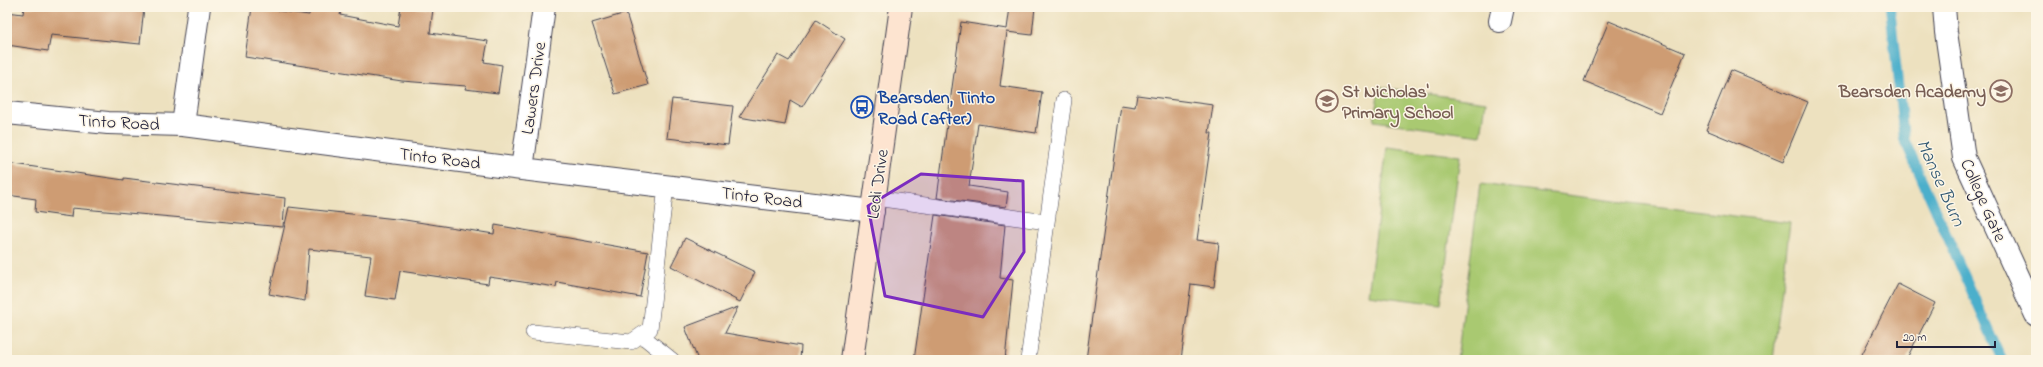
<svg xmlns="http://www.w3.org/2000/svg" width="2043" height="367" font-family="'Indie Flower',sans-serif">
<rect width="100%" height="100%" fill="#fcf5e5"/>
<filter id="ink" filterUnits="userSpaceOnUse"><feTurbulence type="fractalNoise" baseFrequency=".025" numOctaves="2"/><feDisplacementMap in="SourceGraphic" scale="8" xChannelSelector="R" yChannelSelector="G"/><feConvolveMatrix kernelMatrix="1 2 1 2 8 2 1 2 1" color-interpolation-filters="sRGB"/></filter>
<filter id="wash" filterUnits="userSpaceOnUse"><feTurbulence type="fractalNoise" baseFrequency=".012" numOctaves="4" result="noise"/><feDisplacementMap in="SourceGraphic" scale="16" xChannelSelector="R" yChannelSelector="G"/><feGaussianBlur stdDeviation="0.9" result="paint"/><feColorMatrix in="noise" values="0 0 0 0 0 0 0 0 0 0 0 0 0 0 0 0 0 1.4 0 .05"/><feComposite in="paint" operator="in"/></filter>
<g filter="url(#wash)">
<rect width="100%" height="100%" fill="#ede1bf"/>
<path fill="#a9c971" stroke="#667656" d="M1379 87 1486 102 1481 136 1374 121Z
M1387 147 1460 156 1441 304 1368 295Z
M1480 184 1790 223 1773 360H1457Z"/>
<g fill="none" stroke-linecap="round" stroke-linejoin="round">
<path stroke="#4cafcb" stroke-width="10" d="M1890 7 1904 139 2002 360"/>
</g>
<g id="blocks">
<path fill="#ce9c73" d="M24 7H144L140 44 51 35 48 51 7 45V12L23 14Z
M252 7 309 15 310 7H342L340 15 398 26 401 7 433 9 430 33 488 41 484 62 502 65 498 93 465 89 466 86 402 81 245 57Z
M1010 7H1035L1032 35 1007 32 1000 86 1042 92 1036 133 978 124 969 186 1008 192 1006 207 937 198 961 22 1007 29Z
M626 13 648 85 615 94 592 23Z
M816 20 845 39 802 107 790 100 785 125 739 117 778 55 789 61Z
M1609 21 1685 53 1660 113 1584 81Z
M1731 70 1808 102 1783 162 1706 130Z
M1137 95 1213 105 1209 133H1212L1197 240 1219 243 1214 287 1191 284 1181 360H1086L1121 105 1135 107Z
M672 99 733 106 728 145 667 138Z
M7 163 124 180V178L285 198 283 227 72 208 71 217 35 212 36 199 7 195Z
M289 207 405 220 494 234 495 225 648 252 640 297 557 282 556 287 489 277 488 284 400 271 395 300 365 296 371 256 309 249 305 301 269 294Z
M935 215 1005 225 1000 278 1013 280 1005 360H914Z
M685 238 755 272 740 302 671 266Z
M1898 284 1935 303 1906 360H1859Z
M738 307 725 333 801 346 800 360H698L685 327Z"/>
</g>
</g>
<g filter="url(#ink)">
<use href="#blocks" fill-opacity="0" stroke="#403f4f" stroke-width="1"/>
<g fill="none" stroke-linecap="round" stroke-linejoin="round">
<g stroke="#403f4f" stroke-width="16">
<path id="lane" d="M875 198 1047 222
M533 332 631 342 650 329 666 186
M641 335 672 360
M1028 360 1064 100"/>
</g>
<g stroke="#403f4f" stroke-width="24">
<path id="street" d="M1944 7 1946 32 1964 158 2036 315
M1500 21 1503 7
M7 113 108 123 183 125 522 169 873 211
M183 125 199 7
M522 169 544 7"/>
</g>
<g stroke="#403f4f" stroke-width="24">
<path id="secondary" d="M852 360 901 7"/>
</g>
<use href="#lane" stroke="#fff" stroke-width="15"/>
<use href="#street" stroke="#fff" stroke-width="22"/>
<use href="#secondary" stroke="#fde4d0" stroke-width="22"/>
</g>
</g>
<path fill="#7b2cbf" fill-opacity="0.2" stroke="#7b2cbf" stroke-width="3" stroke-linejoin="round" d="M921 174 1023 181 1024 252 983 317 885 296 868 206Z"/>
<defs>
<g id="school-ring" transform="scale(1.15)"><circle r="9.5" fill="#fcf5e5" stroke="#8d6e63" stroke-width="1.5"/><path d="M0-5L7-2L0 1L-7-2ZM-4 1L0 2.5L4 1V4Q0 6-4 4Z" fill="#8d6e63"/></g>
<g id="bus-ring" transform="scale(1.15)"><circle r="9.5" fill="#fcf5e5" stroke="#1a4fb4" stroke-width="1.5"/><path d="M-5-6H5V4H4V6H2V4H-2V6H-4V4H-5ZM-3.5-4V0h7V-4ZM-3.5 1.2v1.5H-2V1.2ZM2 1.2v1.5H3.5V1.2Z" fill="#1a4fb4"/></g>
</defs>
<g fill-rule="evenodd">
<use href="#school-ring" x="2001" y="91"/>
<use href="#school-ring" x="1327" y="101"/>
<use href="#bus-ring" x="862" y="107"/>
</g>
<g text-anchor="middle" stroke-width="3" stroke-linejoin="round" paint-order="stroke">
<g font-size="18" fill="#22223b" stroke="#fcf5e5">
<text transform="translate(533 88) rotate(-82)" y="6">Lawers Drive</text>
<text transform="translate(119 122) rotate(3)" y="6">Tinto Road</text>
<text transform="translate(440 158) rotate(7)" y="6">Tinto Road</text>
<text transform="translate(877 184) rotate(-82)" y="6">Ledi Drive</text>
<text transform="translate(762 197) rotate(7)" y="6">Tinto Road</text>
<text transform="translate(1984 200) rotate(66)" y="6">College Gate</text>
</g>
<g font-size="18" font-weight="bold" fill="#785e54" stroke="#fcf5e5" text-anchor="start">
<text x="1342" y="97">St Nicholas'<tspan x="1342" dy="21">Primary School</tspan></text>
<text x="1986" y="97" text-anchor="end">Bearsden Academy</text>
</g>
<g font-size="18" font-weight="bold" fill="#164399" stroke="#fcf5e5" text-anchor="start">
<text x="878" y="103">Bearsden, Tinto<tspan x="878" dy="21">Road (after)</tspan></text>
</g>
<g font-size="19" font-style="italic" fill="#335a75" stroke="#fcf5e5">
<text transform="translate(1942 182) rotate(66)" y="7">Manse Burn</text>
</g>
</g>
<rect width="2043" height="367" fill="none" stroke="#fcf5e5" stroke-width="24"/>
<path d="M1897 341v6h98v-6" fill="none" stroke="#22223b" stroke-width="2"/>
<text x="1903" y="341" font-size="12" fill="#22223b" stroke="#fcf5e5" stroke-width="3" paint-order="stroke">20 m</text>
</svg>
